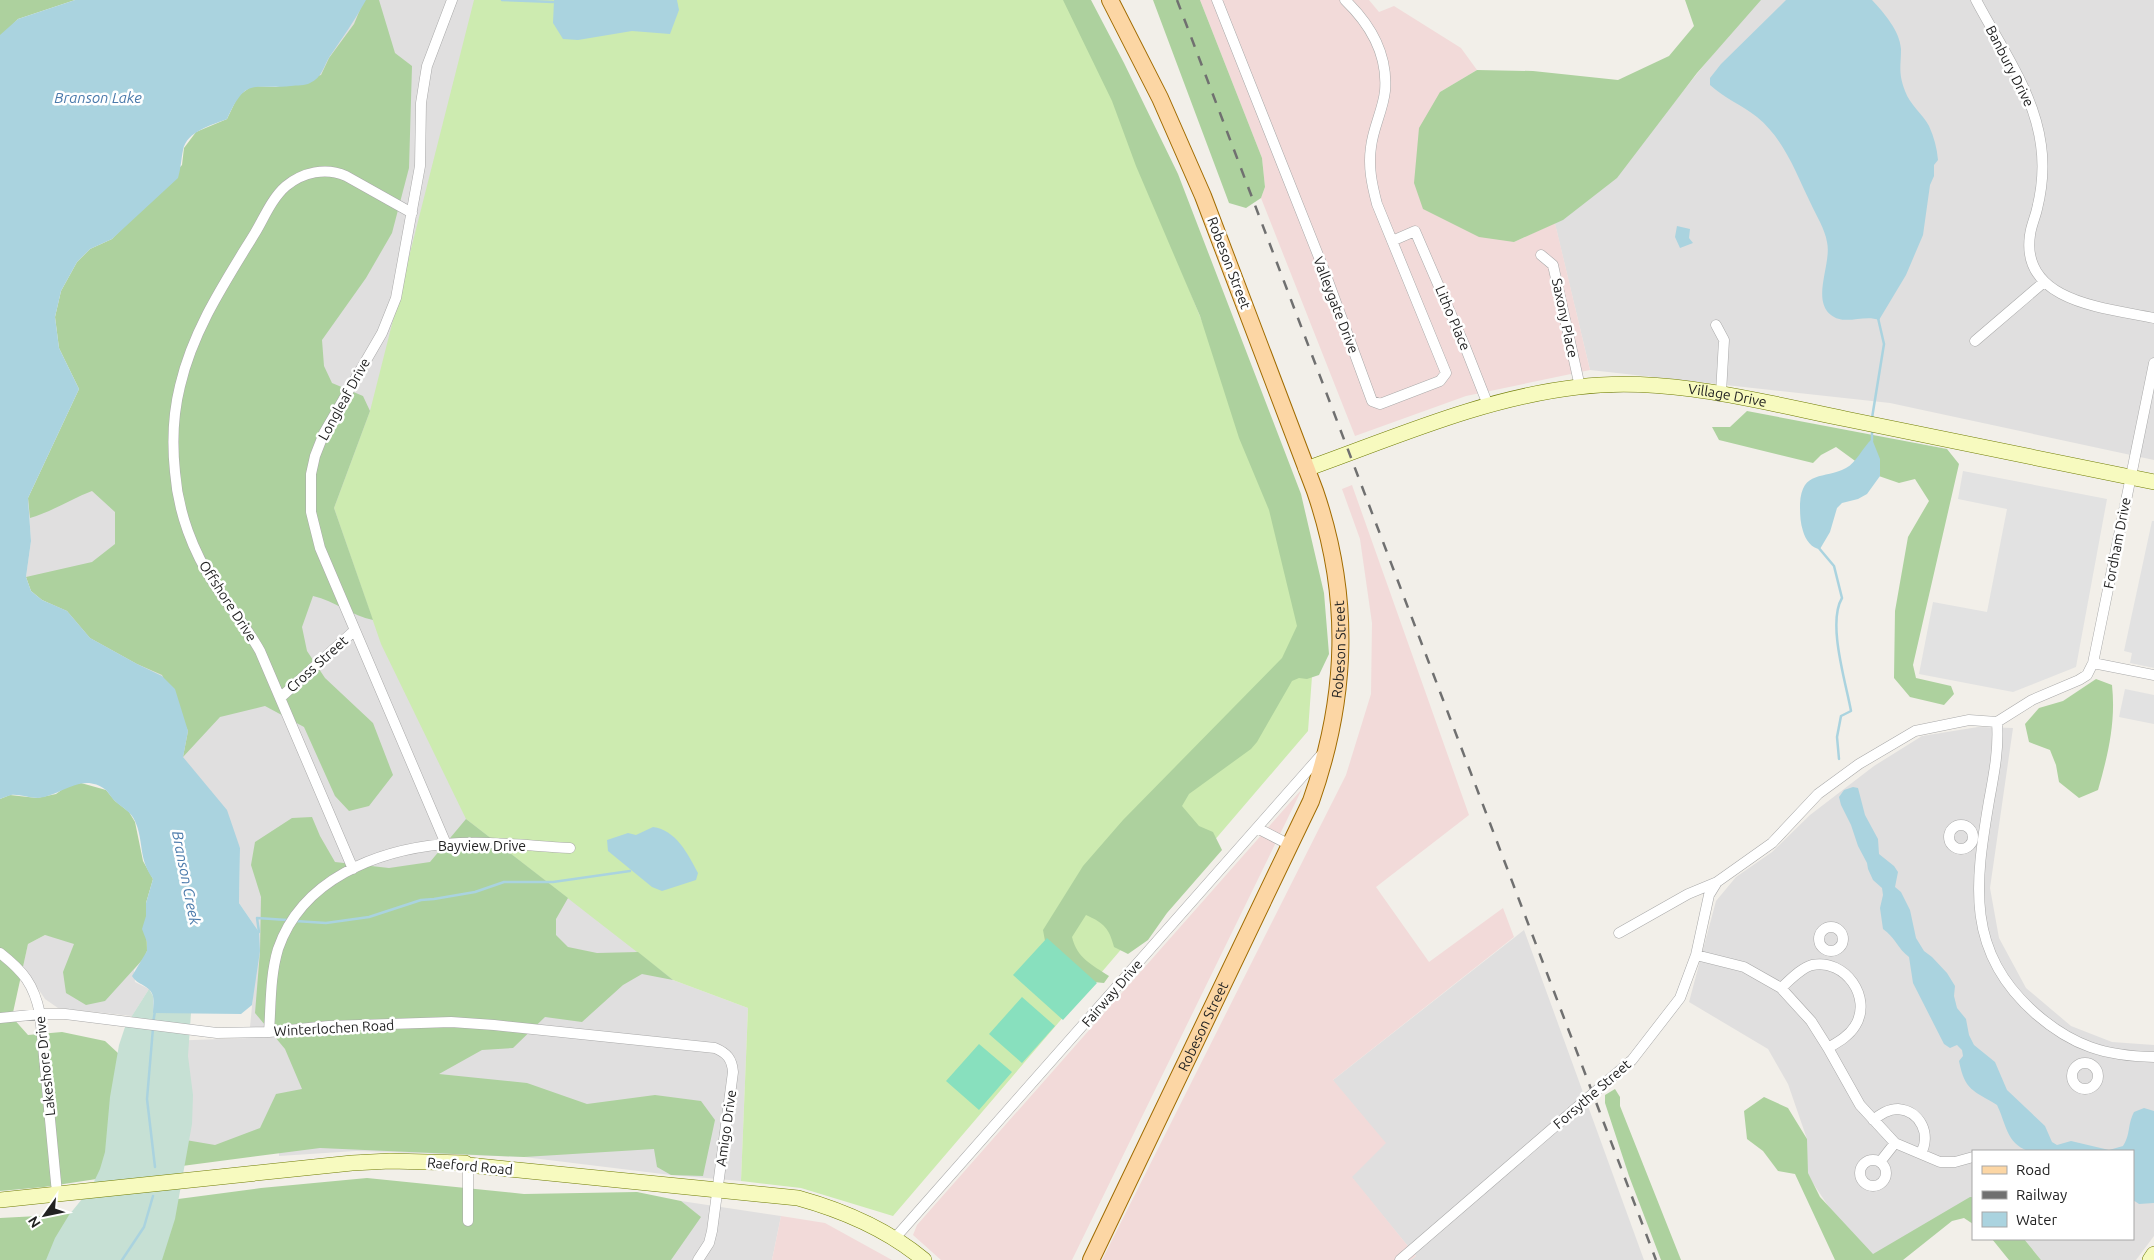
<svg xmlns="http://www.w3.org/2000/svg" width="2154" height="1260" font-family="Ubuntu,sans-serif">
<rect width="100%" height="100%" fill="#f2efe9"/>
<path fill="#e0dfdf" d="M364 0H526L673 980 748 1008 741 1181 671 1175 524 1157 356 1151 279 1156V1152L201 1159 168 1137 166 1041 249 1038 259 932 239 903 240 848 192 770 26 577 31 541 28 498Z
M1686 0H2154V460L1890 403 1590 370 1555 224 1477 70 1655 126 1729 34Z
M1978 727 2013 728 1990 888 1999 938 2026 988 2071 1026 2112 1042 2154 1045V1236L2136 1260H2041L2024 1239H2133V1151H1973V1197L1867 1260H1864L1789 1147 1807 1139 1788 1084 1768 1049 1689 1002 1716 901 1736 877 1772 852 1810 815 1874 766 1922 736Z
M1524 930 1644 1260H1411L1416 1256 1351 1177 1333 1080Z
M45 935 144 958 134 970 135 982 149 989 132 1016 58 1008 45 999 23 966 28 944Z
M681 1201 781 1216 772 1260H554Z"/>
<path fill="#f2dad9" d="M1200 0H1369L1379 12 1394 6 1461 48 1477 70 1440 92 1514 242 1555 223 1590 370 1466 396 1355 436 1261 198 1265 187 1262 158Z
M1352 485 1469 815 1376 887 1429 962 1503 908 1514 937 1333 1080 1386 1143 1352 1177 1416 1256 1411 1260H1102L1346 775 1371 694 1372 623 1360 539 1342 489Z
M1302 789 1072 1260H941L913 1235 917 1225Z
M781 1216 825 1223 892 1260H772Z"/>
<path fill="#cdebb0" d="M474 0H1073L1317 608 1308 731 893 1216 801 1188 741 1181 748 1008 673 980 466 819 381 644 334 508 370 411Z"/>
<path fill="#add19e" d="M0 0H75L18 19 0 38Z
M364 0H379L395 53 412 66 409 168 392 233 366 278 322 340 324 366 332 383 363 396 370 411 334 508 373 620C352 616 335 601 313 596L302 627 307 651 325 678 373 723 393 775 369 806 349 811 335 796 304 727 265 706 220 717 183 757 188 731 162 675 137 664 90 638 67 611 42 600 31 591 26 577 92 562 115 544V512L92 491C71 499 51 512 30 518L28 498 79 389 59 348 55 317 61 291 77 262 90 249 112 239 182 165 184 148 196 132 227 119 238 96 252 86 276 87 321 75 329 58 354 24Z
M1063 0H1091L1124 63 1178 174 1301 494 1324 593 1329 654 1319 675 1307 679 1299 678 1292 681 1257 742 1251 749 1189 794 1182 806 1199 826 1213 832 1222 850 1167 913 1148 940 1128 954 1114 947C1109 928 1104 923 1086 915L1072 937C1077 958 1092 965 1109 976L1104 983 1083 981 1047 952 1043 930 1083 866 1123 820 1282 658 1297 626 1269 510 1239 438 1200 316 1136 166 1112 101Z
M1153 0H1200L1262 158 1265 187 1261 198 1246 208 1229 203Z
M1685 0H1761L1697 73 1617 178 1563 220 1514 242 1479 237 1423 209 1414 183 1419 128 1440 92 1477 70 1533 71 1618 80 1669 56 1694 26Z
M1747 411 1947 449 1959 464 1913 665 1916 678 1951 686 1954 694 1944 705 1910 697 1894 678 1895 611 1908 537 1929 501 1915 479 1899 483 1873 474 1836 447 1821 455 1813 463 1719 440 1712 427H1730Z
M2096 679 2112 685C2116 722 2108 755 2098 790L2079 798 2059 782 2056 765 2050 750 2029 742 2025 724 2039 708 2063 701Z
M81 783 106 790 115 801 129 812 135 822 143 861 153 879 146 903 147 951 144 958 105 1001 86 1005 66 993 63 972 74 944 45 935 28 944 12 1017 28 1035 62 1032 105 1041 132 1066 168 1137 215 1145 260 1128 276 1094 302 1089 285 1049 255 1013 260 951 261 897 251 865 255 842 292 818 312 817 320 836 335 862 389 868 430 862 466 819 568 898 556 919V935L568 947 597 953 638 952 673 980 642 974 623 985 582 1022 545 1017 513 1048 482 1050 439 1074 527 1083 587 1104 655 1095 701 1101 715 1120 703 1176 671 1175 657 1167 654 1149 524 1157 320 1148 182 1166 44 1187 0 1191V799L10 795 37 798 56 794 67 786Z
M1615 1089 1620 1097V1106L1681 1260H1661L1629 1176 1605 1103V1095Z
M1764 1097 1788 1108 1807 1139 1808 1173 1820 1197 1873 1254 1970 1197H1973V1224L1964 1218 1952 1221 1903 1260H1835L1795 1174 1778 1171 1763 1151 1747 1139 1744 1111Z
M367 1178 524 1194 637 1192 681 1201 701 1217 671 1260H0V1218L57 1215 261 1188Z
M1992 1239H2024L2041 1260H2009Z"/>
<path fill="#c6e0d4" d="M149 989 153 996V1013H191L188 1056 193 1095 192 1124 175 1219 162 1260H46L55 1238 69 1215 91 1188 100 1169 105 1152 110 1097 119 1045 125 1027Z"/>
<path fill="#88e0be" d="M1047 938 1097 983 1063 1020 1013 975Z
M1022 997 1055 1026 1022 1063 989 1034Z
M979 1044 1012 1072 979 1110 946 1081Z"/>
<path fill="#e2e2e2" d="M1963 471 2107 499 2076 667 2013 692 1919 674 1933 602 1987 612 2007 509 1958 499Z
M2152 521H2154V668L2130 663 2132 653 2124 651Z
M2125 689 2154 695V724L2119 717Z"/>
<path fill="#aad3df" d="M75 0H366C355 20 343 37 330 56 324 65 322 78 310 83 305 86 297 85 291 86 251 90 247 76 227 119 212 125 187 131 183 150 181 160 181 168 178 178L112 239 90 249 77 262 61 291 55 317 59 348 79 389 28 498 31 541 26 577 31 591 42 600 67 611 90 638 137 664 162 676 175 689 188 731 183 757 227 810 240 848 239 903 259 932 260 951 252 1005 241 1014 153 1013C153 1008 154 1001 153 996 150 985 137 985 132 976L147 951V942L142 929 146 916V903L153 879C138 858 144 841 135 821 131 812 123 808 116 802 112 799 110 794 106 790 82 771 61 796 38 798 29 798 19 794 11 795 7 796 3 798 0 799V35L18 19Z
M554 0H677L679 10 670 34 632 31 578 40 563 39 553 23Z
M1786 0H1872C1884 13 1900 31 1901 49 1901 67 1898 72 1905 91 1910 105 1922 113 1929 126 1934 137 1937 148 1938 160L1934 165V176L1930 185 1923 235 1906 275 1879 320C1864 314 1844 326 1831 315 1811 299 1832 264 1827 242 1825 229 1816 215 1811 204 1796 173 1784 139 1757 117 1742 105 1724 98 1710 85V78L1721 64Z
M1677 226 1690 229 1689 238 1693 243 1680 248 1675 237Z
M1872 439 1880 459V476L1867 494 1858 499 1842 503 1837 508 1830 532 1820 549C1812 549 1805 539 1803 531 1800 522 1800 513 1800 504 1802 469 1824 480 1846 468 1856 463 1863 447 1872 439Z
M1853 787 1858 788 1865 815 1878 839 1879 854 1894 866 1898 872 1895 887 1901 892 1910 910 1916 938 1924 951 1932 957 1947 973 1955 986 1954 996 1957 1008 1966 1019 1969 1035 1974 1045 1995 1062 2007 1090 2045 1126 2052 1142 2057 1145 2071 1141 2109 1150 2123 1146C2131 1133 2127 1126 2134 1112L2144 1108 2154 1111V1203L2139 1204 2133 1200V1151H2028C2006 1143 2006 1123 1997 1105 1973 1090 1965 1091 1959 1061L1963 1056 1962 1050 1957 1045 1950 1048 1944 1044 1913 983 1909 957C1898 949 1895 937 1883 929L1880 908 1883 895 1882 888 1873 880 1868 869 1867 863 1858 846 1851 825 1841 805 1839 797 1844 790Z
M653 827C676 830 688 854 698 873L696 880 662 891 652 887 608 851 607 840 628 833 636 835Z"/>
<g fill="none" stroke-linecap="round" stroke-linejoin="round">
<path stroke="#aad3df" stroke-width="2.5" d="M502 0 553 2
M1872 418 1884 344 1878 318
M1872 441V429
M1818 547 1834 566 1842 598C1827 623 1846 683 1851 711L1841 716 1837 737 1839 759
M295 921 326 923 369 917 421 900 434 899 475 892 504 882H553L630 871
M259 932 257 918 287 920
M153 1023 155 1011
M153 1028 147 1099 155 1167
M122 1260 144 1227 153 1196"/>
<g stroke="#a9a9a9" stroke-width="11">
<path id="street" d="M1217 0 1324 270 1372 401 1380 404 1440 381 1446 373 1377 204C1372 185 1368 167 1371 147 1373 128 1383 110 1385 91 1388 55 1370 24 1345 0
M1976 0C2000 46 2034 92 2041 145 2044 166 2042 189 2037 209 2035 218 2031 226 2030 235 2020 303 2108 308 2154 318
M1392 241 1415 231 1466 349 1488 405
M1541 255 1553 265 1580 387
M1716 325 1724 340 1721 393
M1975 341 2044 282
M2093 663 2154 675
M280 698 355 630
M1997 722C1999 749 1994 774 1989 801 1975 884 1965 952 2036 1014 2073 1046 2105 1056 2154 1057
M1949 837a12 12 0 1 1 24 0a12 12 0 1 1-24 0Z
M1257 828 1290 845
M446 844 320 548 311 512V474L315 456 324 433 382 333 396 298 420 166 421 103 425 78 427 66 452 0
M353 869 260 651C247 628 230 607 215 585 193 552 178 512 175 472 172 443 173 414 180 386 193 330 225 282 255 233 264 218 272 198 286 186 303 172 326 167 346 176L412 213
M1819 939a12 12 0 1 1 24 0a12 12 0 1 1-24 0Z
M1619 933 1688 894 1717 882 1772 843 1818 794 1859 764 1915 731 1969 720 1997 722 2032 700 2079 680 2087 675 2093 663 2154 363
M0 953C23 971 34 984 40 1014L57 1193
M1696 955 1744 967 1781 988 1811 1021 1828 1048 1860 1105 1895 1143 1940 1162H1955L1973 1157
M1781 988C1790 980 1801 968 1812 965 1845 958 1873 998 1855 1026 1849 1036 1838 1042 1828 1048
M0 1018 40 1014H65L217 1033 269 1032 329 1026 451 1022 494 1025 715 1048C727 1053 732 1059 733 1072L712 1231 709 1243 698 1260
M269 1032C271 1004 270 976 278 949 302 879 377 850 445 844 486 840 529 846 570 848
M2072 1076a13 13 0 1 1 26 0a13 13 0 1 1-26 0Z
M1873 1120C1881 1114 1888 1109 1898 1109 1921 1111 1931 1135 1921 1153
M1860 1173a13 13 0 1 1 26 0a13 13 0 1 1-26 0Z
M1880 1162 1895 1143
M468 1221V1165
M895 1238 1323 753
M1400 1260 1632 1060 1680 998 1696 955 1709 895 1717 882"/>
</g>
<g stroke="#707d05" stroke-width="16">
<g id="secondary">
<path id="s1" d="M1306 469C1396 437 1483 398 1578 387 1668 376 1758 401 1846 419 1948 440 2051 461 2154 482"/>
<path d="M0 1200 352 1163 390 1161 465 1163 468 1165 798 1198C845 1211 887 1229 924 1260"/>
<path d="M2150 1260 2154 1254"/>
</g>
</g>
<g stroke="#a06b00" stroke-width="18">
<g id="primary">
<path id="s2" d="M1091 1260 1311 801C1348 696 1351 596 1315 491L1203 196 1160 98 1110 0"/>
</g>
</g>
<use href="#street" stroke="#fff" stroke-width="10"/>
<use href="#secondary" stroke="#f7fabf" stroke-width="15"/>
<use href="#primary" stroke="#fcd6a4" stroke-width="16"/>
<path stroke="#707070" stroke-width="2.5" stroke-dasharray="10 10" stroke-linecap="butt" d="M1177 0 1656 1260"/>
</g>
<g text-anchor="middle" stroke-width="5" stroke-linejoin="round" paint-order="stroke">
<g font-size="14" fill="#222" stroke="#fff">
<text transform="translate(2010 66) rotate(63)" y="5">Banbury Drive</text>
<text transform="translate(1229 263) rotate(69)" y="5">Robeson Street</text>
<text transform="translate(1336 305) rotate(69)" y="5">Valleygate Drive</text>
<text transform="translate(1453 318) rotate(67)" y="5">Litho Place</text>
<text transform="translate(1565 318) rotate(78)" y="5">Saxony Place</text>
<text dy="5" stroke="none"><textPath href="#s1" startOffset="435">Village Drive</textPath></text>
<text transform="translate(344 399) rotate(-61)" y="5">Longleaf Drive</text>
<text transform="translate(2117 543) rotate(-79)" y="5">Fordham Drive</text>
<text transform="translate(228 601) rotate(57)" y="5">Offshore Drive</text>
<text dy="5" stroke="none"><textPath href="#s2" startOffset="664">Robeson Street</textPath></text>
<text transform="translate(317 664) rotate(-42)" y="5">Cross Street</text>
<text x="482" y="851">Bayview Drive</text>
<text transform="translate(1112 993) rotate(-49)" y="5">Fairway Drive</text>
<text dy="5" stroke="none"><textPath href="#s2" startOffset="259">Robeson Street</textPath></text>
<text transform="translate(334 1028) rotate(-3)" y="5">Winterlochen Road</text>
<text transform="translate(45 1066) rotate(-96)" y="5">Lakeshore Drive</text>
<text transform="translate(1592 1094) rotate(-41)" y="5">Forsythe Street</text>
<text transform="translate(726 1128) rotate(-82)" y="5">Amigo Drive</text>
<text transform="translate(470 1166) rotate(5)" y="5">Raeford Road</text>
</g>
<g font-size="15" font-style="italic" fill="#4a7aab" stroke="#fff">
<text x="98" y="103">Branson Lake</text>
<text transform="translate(186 878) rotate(79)" y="5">Branson Creek</text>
</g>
</g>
<rect x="1972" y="1150" width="162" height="90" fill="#ffffff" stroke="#a7a7a7"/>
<rect x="1982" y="1166" width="25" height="8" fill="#fcd6a4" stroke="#a7a7a7"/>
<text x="2016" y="1175" font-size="15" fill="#222222">Road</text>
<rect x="1982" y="1191" width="25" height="8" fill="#707070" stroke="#a7a7a7"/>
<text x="2016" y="1200" font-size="15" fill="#222222">Railway</text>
<rect x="1982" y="1212" width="25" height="15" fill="#aad3df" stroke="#a7a7a7"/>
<text x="2016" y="1225" font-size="15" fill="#222222">Water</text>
<g transform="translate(45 1215) rotate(237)" stroke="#ffffff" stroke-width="4" paint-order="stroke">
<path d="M0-4L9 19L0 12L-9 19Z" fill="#222222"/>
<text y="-8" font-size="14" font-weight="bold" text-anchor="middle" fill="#222222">N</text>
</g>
</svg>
